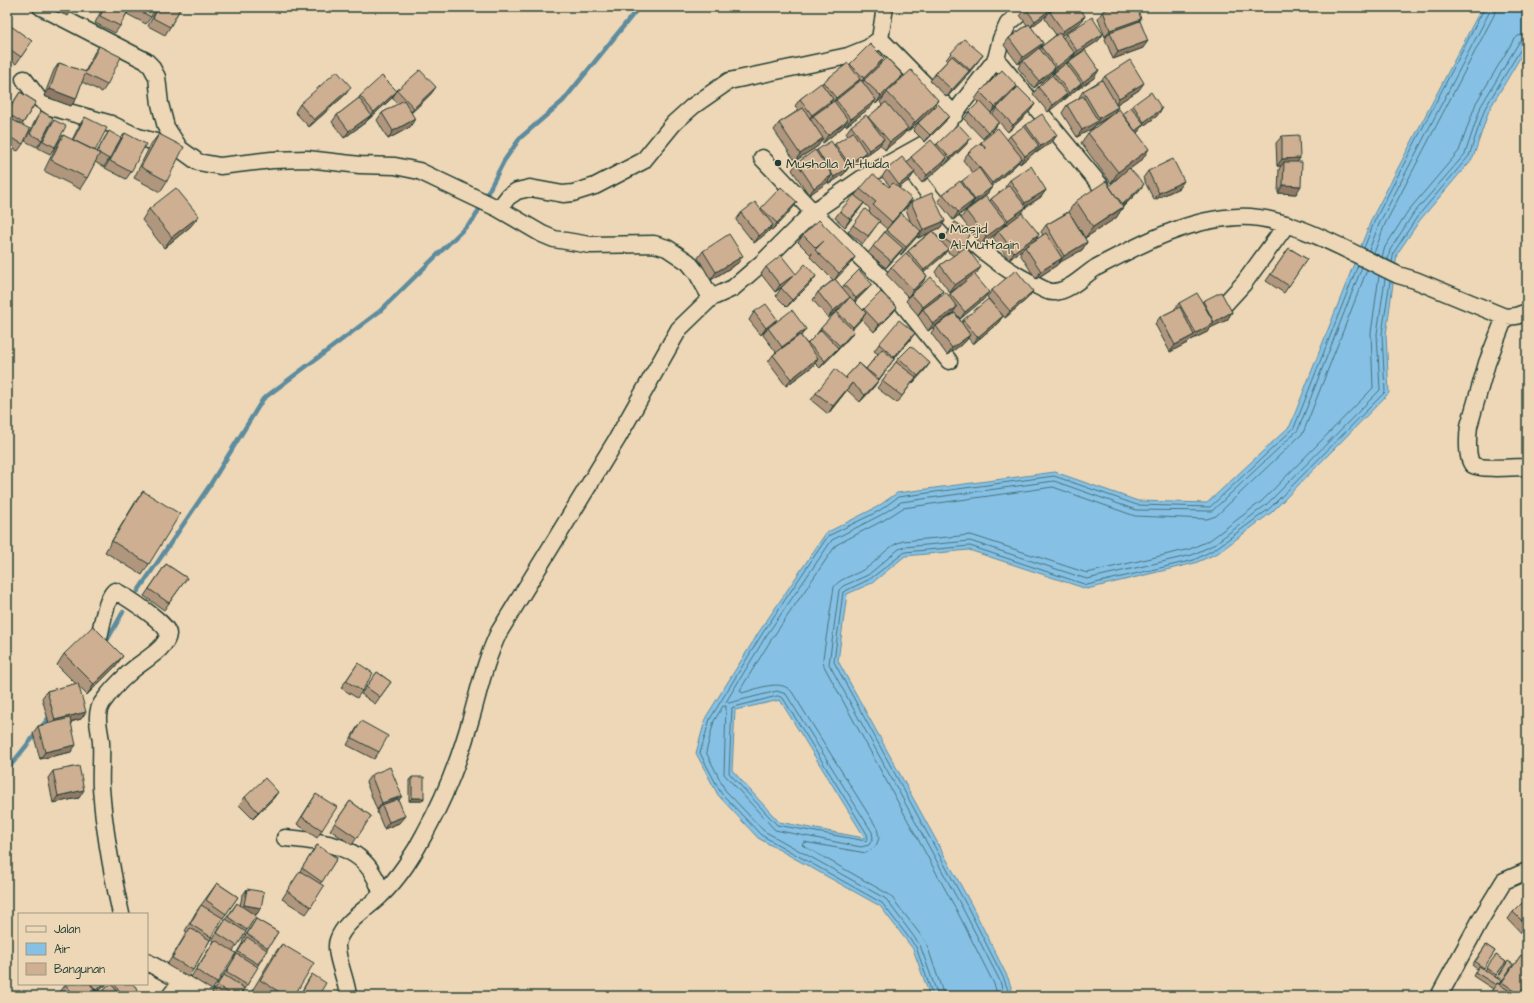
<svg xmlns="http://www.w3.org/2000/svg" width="1534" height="1003" font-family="'Architects Daughter',sans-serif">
<rect width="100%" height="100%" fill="#eed7b6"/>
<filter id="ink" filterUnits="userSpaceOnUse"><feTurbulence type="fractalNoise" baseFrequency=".025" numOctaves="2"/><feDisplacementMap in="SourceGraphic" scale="8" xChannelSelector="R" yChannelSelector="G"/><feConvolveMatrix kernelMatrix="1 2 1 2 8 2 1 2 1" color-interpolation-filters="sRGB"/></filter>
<g filter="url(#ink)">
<path fill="#86c1e5" stroke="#5d8c9e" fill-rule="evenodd" d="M1482 7H1527V46L1489 110 1473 158 1420 220 1397 254 1386 335 1389 393 1272 512 1218 553 1195 563 1087 589 969 550 905 556 872 583 847 594 838 661 971 904 1008 978 1014 996H930L913 949 880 906 758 838 718 795 696 753 706 717 759 632 826 533 877 507 897 493 1055 472 1138 501 1207 503 1290 426 1372 218ZM780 700 865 838H864L779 822 732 770 735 710Z"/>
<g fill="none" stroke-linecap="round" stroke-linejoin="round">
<path stroke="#48727b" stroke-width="1" d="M1364 248 1375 220 1485 7
M1369 250 1380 222 1489 13 1490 7
M1374 253 1385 224 1494 15 1496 7
M1382 257 1385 247 1408 211 1459 151 1476 103 1513 41 1518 36 1527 34
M1388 260 1390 250 1413 214 1465 154 1481 106 1518 44 1522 40H1527
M1392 262 1394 252 1417 217 1469 156 1485 108 1522 47 1527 45
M778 696 783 698 867 834 868 838 866 841 777 825 729 773 732 708Z
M933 996 916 947 882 903 761 835 721 793 700 753 710 719 762 634 828 536 879 511 898 497 1054 476 1137 505 1210 507 1294 428 1358 265
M938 996 920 945 886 899 764 831 725 790 706 752 714 721 723 706H726L724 774 775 830 861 847 869 845 873 838 872 832 786 694 777 691 729 703 726 702 766 636 832 540 881 515 901 502 1054 481 1136 510 1212 511 1298 430 1362 267
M944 996 926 942 890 895 802 845 804 842 866 853 876 846 879 838 877 828 792 692C781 678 757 689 742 693L740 690 771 640 836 545 884 520 903 508 1053 487 1135 516 1207 519 1216 516 1303 433 1367 270
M998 996 994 984 957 911 824 666 823 658 834 587C840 578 853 576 863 570 877 563 887 545 903 541L971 535 1087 573 1190 549 1210 540 1262 501 1373 388 1371 333 1379 276
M1004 996 1000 981 963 909 829 664 839 590 843 586 868 575 899 549 904 547 970 541 1087 579 1192 555 1213 545 1266 505 1380 390 1377 334 1385 279
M1010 996 1004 979 967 906 834 662 843 592 870 579 905 552 970 546 1087 585 1194 560 1215 549 1269 509 1385 392 1382 334 1390 281"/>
<path stroke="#5d8c9e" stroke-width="4.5" d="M138 591 210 485 263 399 380 311 474 219 504 161 520 138 563 101 639 7
M105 644 123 612
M7 770 51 715"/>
<g stroke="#1f3d34" stroke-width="19">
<path id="minor" d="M41 7 146 61 151 66 157 77 160 104 166 127 180 149 198 162 220 166 272 160 307 159 360 165 395 166 419 171 499 209 542 234 554 239 590 245 654 244 667 248 688 262 697 273 711 298
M880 39 955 115
M996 59 1100 185
M24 79 38 98 51 107 111 124 138 137 173 147
M902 157C936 207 977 256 1033 284 1040 287 1048 293 1055 292 1071 290 1084 275 1097 267 1141 244 1187 219 1238 217 1288 214 1353 254 1398 275L1415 280 1505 317 1516 316 1527 312
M762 158 813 212 880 276 949 361
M499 209 508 197 517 191 530 188 563 194 573 193 595 186 643 161 674 123 693 106 729 81 848 56 868 48 880 39 885 7
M1223 306 1244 283 1287 224
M1505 317 1487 363 1469 426C1468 433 1466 460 1473 465 1481 470 1517 467 1527 467
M98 644C100 633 106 597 115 591 125 596 169 624 168 634 167 650 138 663 128 674 119 682 109 693 102 703 94 715 100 730 101 742 102 757 100 773 101 788 104 830 112 873 121 914
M285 838C316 841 356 843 373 874 377 880 379 887 382 894
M147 962 208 996
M170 996 181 982
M348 996C347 980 333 952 338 940 345 921 367 909 381 895 398 879 415 853 425 833 445 797 461 755 472 715 480 686 486 659 499 632L617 439 679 329 711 298 733 288 763 262 813 212 861 179 924 144 944 127 996 59 1001 39 1008 24 1027 7
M1439 996 1482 917 1504 881 1527 871"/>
</g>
<use href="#minor" stroke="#eed7b6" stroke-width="16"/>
</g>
<path fill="#b1967e" stroke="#1f3d34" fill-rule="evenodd" d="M103 7H130L120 26 115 33 95 23Z
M131 7H156L151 17 146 24 127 14Z
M158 7H181L170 27 165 35 148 26Z
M1025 8 1085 16 1080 23 1061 36 1063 38 1066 34H1103L1098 41 1072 58H1071L1070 60 1052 74V73L1050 75 1034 88 1018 68 1022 61 1018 64 1004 45 1009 38 1027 25 1020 15ZM1047 15 1045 19 1056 35 1041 47 1040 49 1039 48 1043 43 1031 27Z
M1103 11 1141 19 1139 21 1143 48 1113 59 1105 39 1107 36 1105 37 1098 18Z
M7 31 32 41 16 64 7 58Z
M99 46 107 85 102 92 82 82 76 99 71 106 44 96 54 70 59 63 85 72 94 53Z
M951 53 983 55 964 79 947 97 930 81 935 74 947 61 946 60Z
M1068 62 1094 78 1078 89H1077L1076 90 1064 100 1063 99 1048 112 1033 94 1038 87 1051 76 1054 73 1067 64Z
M850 64 879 66 862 82V83L864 80 903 75 898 82 938 100 931 110 949 116 944 123 925 142 913 130 918 123 924 117 907 132 906 131 903 135 885 150 880 144 879 146 864 157 863 156 861 159 848 168 844 174 829 184 828 181 809 195 792 170 797 163 815 152 817 150 834 146 835 144 848 136 846 133 851 126 868 118 882 105 880 102 886 94 876 104 874 102 871 107 846 126 845 125 843 127 823 143 821 141 818 146 795 161 774 130 779 123 799 110 795 106 800 99 822 84 823 82 849 65Z
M1105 76 1139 90 1117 104 1118 107 1114 113 1122 114 1131 108 1133 105 1157 116 1142 127 1139 131 1137 133 1142 160 1129 169 1139 191 1123 207 1116 218 1085 238 1072 217 1087 242 1082 250 1059 262 1057 265 1036 279 1020 254 1023 249 1009 260 993 238 997 233 981 245 961 218 966 211 990 201 991 199 1006 188 1005 187 1010 180 1046 190 1041 197 1026 207 1021 213 1039 234 1034 241 1043 235 1041 232 1046 225 1068 212 1076 201 1109 186 1122 175 1111 183 1081 143 1088 133 1109 117 1095 125 1093 128 1077 137 1062 113 1067 105 1078 99 1083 91 1102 80Z
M1017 86 1012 93 991 113 992 115 997 108 1035 104 1030 111 1008 132 999 122 994 129 983 139 964 119 969 112 979 102 975 99 980 92Z
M397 90 431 94 411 113 410 127 388 139 377 120 382 113 398 104 392 98Z
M20 92 36 102 22 125 23 144 18 151 7 146V112Z
M346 94 309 127 295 112 300 104Z
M360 96 392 98 369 119 366 122 344 138 332 122 337 115 359 98Z
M41 111 42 140 37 147 25 141 36 119Z
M85 117 95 151 97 152 104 139 109 131V159L104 167 95 162 87 178 80 189 44 171 56 146 63 135 72 140 80 124Z
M54 120 55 147 50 154 38 148 49 127Z
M1026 125 1057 135 1052 142 1036 153 1035 152 1020 164 1019 162 1016 165 992 186V187L987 194 953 220 938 201 943 194 961 182 973 173 963 160 968 153 980 144 981 142 1007 140 1010 136 1025 126Z
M125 133 131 172 126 179 105 168 120 140Z
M159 134 167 181 160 192 134 178 151 144Z
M1282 136 1300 158 1297 162 1296 194 1278 193 1279 169 1281 166H1277L1276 143Z
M937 144 966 145 945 165 943 164 942 166 922 183 914 173 910 179 899 188 907 206 887 229 879 222 863 244 848 232 853 225 869 212 870 209 864 203 859 210 845 227 835 218 840 211 855 195 860 189 889 187 890 186 882 177 887 169 907 163 911 157 936 145Z
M1148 171 1179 188 1154 200 1143 178Z
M797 202 792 209 772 230 770 229 768 232 754 243 736 220 741 213 760 209 761 208Z
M911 202 945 221 940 228 933 231 942 242 955 222 971 232 957 253 976 274 975 275 984 299 960 319 957 315 962 323 963 320 1003 316 998 323 973 344 968 338 965 342 947 355 931 333 936 326 954 313 953 311 952 314 928 331 918 316 919 314 918 315 906 301 911 294 908 297 886 274 891 267 906 254 908 251 930 232 918 238 917 236 901 255 899 253 886 268 868 253 886 230 911 223 906 209ZM946 251 954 256 940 265 935 272 950 293 957 288 948 296 938 298 943 291 912 293 922 283 927 276 924 272 943 256Z
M149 209 191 226 164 248 142 220Z
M803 235 855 257 850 264 835 279 842 288 844 285 872 284 866 291 855 302 863 310 881 292 897 307 892 314 874 332 862 319 852 329 854 331 849 338 820 368 815 363 813 366 786 386 768 362 773 355 776 352 763 335 765 331 761 335 749 320 754 312 775 322 801 336 807 344 816 335 821 328 841 307 828 318 813 300 818 292 833 280 810 257 812 253 811 255 798 242Z
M1289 248 1307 259 1284 293 1266 281Z
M703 251 738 263 711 280 698 258Z
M766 267 796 274 816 276 811 283 787 307 776 296 781 288 775 292 761 274Z
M992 290 1033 291 1028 298 1005 318 987 297Z
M1203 301 1232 312 1227 320 1210 328 1209 331 1191 340 1189 342 1170 352 1155 324 1160 317 1174 310 1179 303H1202Z
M910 340 894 359 889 366 873 388 860 402 847 390 828 414 811 400 816 393 845 378 859 363 866 369 878 354 874 351 879 344Z
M899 358 925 370 912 383 897 403 877 388Z
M143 491 149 564 142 575 105 552 136 501Z
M166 564 187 578 164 610 144 596Z
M64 654 115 667 87 695 79 687 81 719 71 722V752L40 759 33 733 38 726 49 723 42 698 47 691 76 684 57 665Z
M358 663 362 691 357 698 341 688Z
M377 672 391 682 375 704 361 694Z
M361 721 379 752 374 759 347 745 356 729Z
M53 771 79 798 53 803 48 778Z
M371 775 399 800V823L384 829 377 812 378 810H377L366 782Z
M412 777 424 798 422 801H409V780Z
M316 794 322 830 317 838 297 824Z
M245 797 273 799 253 819 239 805Z
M350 801 371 816 352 845 330 830Z
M317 845 337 858 320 884 311 907 306 914 282 899Z
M217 883 238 897 223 918 210 940 193 970 188 977 167 965 187 932 185 931 196 912Z
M247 889 261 908 256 915H254L256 916 233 951 217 983 212 990 191 977 214 941 212 940 222 924 237 903 240 906 242 896Z
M1527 906V935L1525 937 1508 919 1513 912Z
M256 919 278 932 267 949V950L257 967 247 985 239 996H217L212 993 234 959H233L243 942 242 941Z
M282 944 294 996H261L252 991 274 954Z
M1486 945 1495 951 1483 969 1485 970 1496 955 1506 962 1495 977 1497 978 1508 961 1503 980 1499 984H1500L1521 955 1527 982 1518 996H1488L1493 989 1473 976 1477 969 1472 965Z
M312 974 318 996H299L307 982Z
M66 984H107L93 996H64L60 992Z
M111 984H133L138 990 134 996H97Z
M1527 987V996H1522Z"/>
<path fill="#907a66" stroke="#1f3d34" d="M44 7H68L73 9 68 16Z
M1054 7 1047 15 1030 28 1035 21Z
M1085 16 1080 23 1058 38 1063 31Z
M1141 19 1136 26 1110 32 1107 36 1105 37 1110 30Z
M1103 34 1098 41 1072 58 1077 51Z
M1148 41 1143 48 1113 59 1118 52Z
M1043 43 1038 50 1018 64 1023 57Z
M1075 53 1070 60 1052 74 1057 67Z
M983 55 964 79 947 97 952 90Z
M884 58 879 66 859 85 864 78Z
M1055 68 1050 75 1034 88 1039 81Z
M1099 70 1094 78 1078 89 1083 82Z
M903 75 898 82 876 104 881 96Z
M860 79 855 86 836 100 831 105 836 98Z
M1081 83 1076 90 1064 100 1069 93Z
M1144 83 1139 90 1114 106 1119 98Z
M1017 86 1012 93 990 114 995 107Z
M351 87 346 94 309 127 314 120Z
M436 87 431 94 409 115 414 108Z
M50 89 76 99 71 106 44 96Z
M397 91 392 98 369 119 374 112Z
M1067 94 1062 101 1048 112 1053 105Z
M833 99 828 106 813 116 807 122 812 115Z
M876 100 871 107 846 126 851 119Z
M938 100 931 111 907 132 915 122Z
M1035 104 1030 111 1008 132 1013 125Z
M1118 107 1113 114 1095 125 1093 128 1077 137 1082 130 1097 121 1099 118Z
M1162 109 1157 116 1142 127 1139 131 1127 140 1132 133 1142 126 1144 122Z
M371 115 366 122 344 138 349 131Z
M949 116 944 123 925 142 930 135Z
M415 119 410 127 388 139 393 131Z
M848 120 843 127 823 143 828 135Z
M999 122 994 129 983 139 988 132Z
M908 128 903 135 885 150 890 142Z
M1057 135 1052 142 1036 153 1041 146Z
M823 138 818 146 795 161 800 154Z
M971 138 966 145 945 165 950 158Z
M884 139 879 146 864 157 869 150Z
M1039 146 1034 153 1020 164 1025 156Z
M1149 149 1142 160 1111 183 1118 172Z
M866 152 861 159 848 168 844 174 829 184 834 177 844 170 849 164Z
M947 158 942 166 922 183 927 175Z
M1022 158 1016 165 987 190 992 183Z
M1300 158 1295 165 1284 162 1281 166H1277L1282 159Z
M915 172 910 179 894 192 899 185Z
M832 175 827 183 809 195 814 188Z
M1184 181 1179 188 1154 200 1159 193Z
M1144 184 1139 191 1119 210 1123 207 1116 218 1085 238 1093 227 1118 211 1123 204Z
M1283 185 1301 186 1296 194 1278 193Z
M992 187 987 194 970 207 975 200Z
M1046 190 1041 197 1020 210 1025 203Z
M912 199 907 206 887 229 892 222Z
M974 200 969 207 953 220 958 212Z
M797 202 792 209 772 230 777 223Z
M864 203 859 210 845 227 850 219Z
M1026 207 1021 214 1003 228 1008 220Z
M199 216 191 226 164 248 172 237Z
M945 221 940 228 918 238 923 230Z
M1006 222 1001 229 998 231 997 233 981 245 986 237Z
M773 225 768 232 754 243 759 236Z
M921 231 916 238 901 255 906 247Z
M1039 234 1034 241 1025 247 1023 249 1009 260 1014 252Z
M1087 242 1082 250 1059 263 1064 256Z
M903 248 898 255 886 268 891 261Z
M948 249 943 256 919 277 924 270Z
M743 256 738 263 711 280 716 272Z
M855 257 850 264 834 281 839 273Z
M1062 258 1057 265 1036 279 1041 271Z
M981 267 976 274 950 293 955 285Z
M794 275 789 282 775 292 780 285Z
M816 276 811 283 787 307 792 300Z
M927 276 922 283 908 297 913 290Z
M872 284 866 291 851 305 856 298Z
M943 291 938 298 923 309 918 315 923 307Z
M1033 291 1028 298 1005 318 1010 311Z
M989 292 984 299 960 319 965 312Z
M850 297 845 304 828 318 833 311Z
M897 307 892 314 874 332 879 325Z
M957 307 952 314 928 331 933 324Z
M1232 312 1227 320 1210 328 1209 331 1191 340 1189 342 1170 352 1175 345 1194 335 1196 333 1213 324 1214 322Z
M866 313 861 320 848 334 853 327Z
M1003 316 998 323 973 344 978 337Z
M777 319 772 327 768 328 761 335 766 328Z
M806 329 801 336 777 354 782 347Z
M854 331 849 338 835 353 840 346Z
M915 333 910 340 889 364 894 357Z
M970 335 965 342 947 355 952 348Z
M838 348 833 355 820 368 825 361Z
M818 358 813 366 786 386 791 379Z
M894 359 873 388 860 402 865 395 876 383Z
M930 363 925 370 913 383 918 376Z
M852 383 847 390 828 414 833 406Z
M123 656 115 667 87 695 94 684Z
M86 712 81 719 50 727 55 720Z
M76 745 71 752 40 759 45 752Z
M84 790 79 798 53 803 58 796Z
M278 792 273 799 253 819 258 812Z
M402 796 397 803 382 805 378 810H377L382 803Z
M412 798H424L422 801H409Z
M405 816 399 823 384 829 389 822Z
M244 905 261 908 256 915 239 912Z
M104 984H107L92 996 96 990Z
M95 990 91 996H88Z
M138 990 134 996H131Z"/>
<path fill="#ceaf92" stroke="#1f3d34" d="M68 7H73V9Z
M105 7H130L120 26 100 16Z
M132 7H156L151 17Z
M159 7H181L170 27 153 18Z
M1027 7H1054L1035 21 1025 8Z
M1057 7H1079L1085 16 1063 31 1050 12Z
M1114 7H1137L1141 19 1110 30 1103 11Z
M1092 17 1103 34 1077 51 1066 34Z
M1140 21 1148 41 1118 52 1110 32Z
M1029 24 1043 43 1023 57 1009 38Z
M11 26 32 41 21 57 7 47V31Z
M1059 33 1075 53 1057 67 1041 47Z
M964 39 983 55 970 70 951 53Z
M870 44 884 58 864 78 850 64Z
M99 46 121 57 107 85 85 74 76 99 50 89 59 63 86 72Z
M1039 48 1055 68 1039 81 1023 61Z
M1085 50 1099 70 1083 82 1068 62Z
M952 56 969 71 952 90 935 74Z
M887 58 903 75 881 96 864 80Z
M1130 60 1144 83 1119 98 1105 76Z
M848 63 860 79 836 98 823 82Z
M1066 63 1081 83 1069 93 1054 73Z
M7 70 10 71 7 76Z
M420 70 436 87 414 108 397 90Z
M911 70 938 100 915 122 887 92Z
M1002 70 1017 86 995 107 980 92Z
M337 71 351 87 314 120 300 104Z
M1052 75 1067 94 1053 105 1038 87Z
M382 76 397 91 374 112 360 96Z
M861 80 876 100 851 119 836 100Z
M1102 80 1118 107 1099 118 1083 91Z
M821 83 833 99 812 115 800 99Z
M1018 87 1035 104 1013 125 997 108Z
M20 92 36 102 23 123 7 113Z
M1151 92 1162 109 1144 122 1133 105Z
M1083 96 1098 121 1082 130 1067 105Z
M359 98 371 115 349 131 337 115Z
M404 100 415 119 393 131 382 113Z
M834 101 848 120 828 135 813 116Z
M980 101 999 122 988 132 969 112Z
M886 102 908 128 890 142 868 117Z
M938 104 949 116 930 135 918 123Z
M1131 107 1144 124 1135 131 1122 114Z
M803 108 823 138 800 154 779 123Z
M1119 109 1149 149 1118 172 1088 133Z
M41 111 53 118 42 140 30 134Z
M1042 114 1057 135 1041 146 1026 125Z
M866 115 884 139 869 150 851 126Z
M7 117 30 129 23 144 7 136Z
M85 117 107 128 95 151 73 140Z
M54 120 66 126 55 147 43 141Z
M958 124 971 138 950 158 937 144Z
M1024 126 1039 146 1025 156 1010 136Z
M998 128 1022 158 992 183 968 153 980 143 986 149 981 142Z
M109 131 121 138 109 159 97 152Z
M853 132 866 152 849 164 835 144Z
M125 133 146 144 131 172 110 161Z
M159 134 184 147 167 181 141 167Z
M63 135 100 153 87 178 51 160Z
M1299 135 1300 158 1282 159V136Z
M931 140 947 158 927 175 911 157Z
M831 141 849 167 834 177 817 150Z
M815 150 832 175 814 188 797 163Z
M902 157 915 172 899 185 887 169Z
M1173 159 1184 181 1159 193 1148 171Z
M1284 162H1302L1301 186 1283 185Z
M1031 166 1046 190 1025 203 1010 180Z
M979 168 992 187 975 200 962 181Z
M1129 168 1144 184 1123 204 1115 195 1109 186Z
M873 174 889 187 893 183 912 199 892 222 873 205 876 202 860 189Z
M960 181 974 200 958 212 943 194Z
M1106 181 1123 207 1093 227 1076 201Z
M1009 185 1026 207 1008 220 991 199Z
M781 187 797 202 777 223 761 208Z
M176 188 199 216 172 237 149 209Z
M932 193 945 221 923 230 911 202Z
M854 195 864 203 850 219 840 211Z
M986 196 1006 222 986 237 966 211Z
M755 202 773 225 759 236 741 213Z
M865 209 880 221 868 236 853 225Z
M1069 212 1087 242 1064 256 1046 225Z
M901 213 921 231 906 247 886 230Z
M1022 213 1039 234 1014 252 998 231Z
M819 220 855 257 839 273 815 250 824 241 816 248 803 235Z
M955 222 971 232 960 249 944 239Z
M932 231 948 249 924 270 908 251Z
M885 232 903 248 891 261 873 246Z
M1046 233 1062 258 1041 271 1025 247Z
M729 234 743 256 716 272 703 251Z
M966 247 981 267 955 285 940 265Z
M1289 248 1307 259 1289 286 1271 274Z
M906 253 927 276 913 290 891 267Z
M781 255 796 274 805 264 816 276 792 300 781 288 794 275 780 285 766 267Z
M859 270 872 284 856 298 844 285Z
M1016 270 1033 291 1010 311 992 290Z
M974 274 989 292 965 312 950 294Z
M931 277 943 291 923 307 911 294Z
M835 279 850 297 833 311 818 292Z
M881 292 897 307 879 325 864 309Z
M946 292 957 307 933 324 923 309Z
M1221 292 1232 312 1214 322 1203 301Z
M1197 293 1214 323 1196 333 1179 303Z
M850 297 866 313 853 327 837 312Z
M988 299 1003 316 978 337 963 320Z
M766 304 777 319 766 328 754 312Z
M1180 307 1194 335 1175 345 1160 317Z
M792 310 806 329 782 347 768 328Z
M835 313 854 331 840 346 821 328Z
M955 313 970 335 952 348 936 326Z
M899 320 915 333 894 357 879 344Z
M821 330 838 348 825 361 808 343Z
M800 335 818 358 791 379 773 355Z
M911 346 930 363 918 376 899 358Z
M882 349 894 359 879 379 866 369Z
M896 362 916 377 902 396 882 381Z
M859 363 878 381 865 395 852 383 833 406 816 393 835 369 847 379 846 377Z
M143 491 180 514 149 564 112 541Z
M166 564 187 578 169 603 149 589Z
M93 626 123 656 94 684 64 654Z
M358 663 373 673 362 691 346 681Z
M377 672 391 682 380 697 366 687Z
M78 683 86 712 55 720 47 691Z
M70 718 76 745 45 752 38 726Z
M361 721 388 736 379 752 352 738Z
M79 766 84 790 58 796 53 771Z
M390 767 402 796 382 803 371 775Z
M412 777H424V798H412Z
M265 778 278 792 258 812 245 797Z
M316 794 337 807 322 830 302 817Z
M398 799 405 816 389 822 382 805Z
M350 801 371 816 357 838 335 823Z
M317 845 337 858 322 882 302 868Z
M300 871 324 886 311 907 287 891Z
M217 883 238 897 226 914 206 900Z
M247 889 264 892 261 908 244 905Z
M1523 902 1527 906V926L1513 912Z
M237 903 256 916 247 930 228 917Z
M201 905 223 918 211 937 190 924Z
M226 919 246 932 237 946 217 933Z
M256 919 278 932 268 948 247 934Z
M190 928 210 940 193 970 172 958Z
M247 937 267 950 258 964 238 952Z
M215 940 236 953 217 983 196 970Z
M282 944 314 963 294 996H286L260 980Z
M1486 945 1495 951 1484 968 1475 962Z
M237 954 258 967 247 985 226 972Z
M1496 955 1506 962 1496 975 1486 968Z
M1521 955 1527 959V982L1519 994 1502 982Z
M1508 961 1513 964 1503 980 1498 977Z
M1479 966 1501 981 1499 984 1497 983 1496 985 1475 972Z
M312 974 326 983 318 996H302L300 995Z
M224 975 244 988 239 996H233L217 985Z
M1497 983 1513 993 1511 996H1488Z
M65 984H90L95 990 88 996H75Z
M91 984H104L96 990Z
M111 984 121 996H97Z
M114 984H133L138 990 131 996H124Z
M1527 988V996H1526L1523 994Z"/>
</g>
<g fill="#1f3d34" stroke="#eed7b6" stroke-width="1.5">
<circle cx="778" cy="163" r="4"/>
<circle cx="942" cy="236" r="4"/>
</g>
<g text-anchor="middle" stroke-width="3" stroke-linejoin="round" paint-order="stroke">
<g font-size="14" fill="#1f3d34" stroke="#eed7b6" text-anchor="start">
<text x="786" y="168">Musholla Al-Huda</text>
<text x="950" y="233">Masjid<tspan x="950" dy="16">Al-Muttaqin</tspan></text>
</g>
</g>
<rect width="1534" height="1003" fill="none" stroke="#eed7b6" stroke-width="24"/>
<rect x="12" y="12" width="1510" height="979" fill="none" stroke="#1f3d34" stroke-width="1.5" filter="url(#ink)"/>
<rect x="18" y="913" width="130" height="72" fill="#eed7b6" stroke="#9b9982"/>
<rect x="26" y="926" width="20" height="6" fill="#eed7b6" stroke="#9b9982"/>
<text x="54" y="933" font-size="12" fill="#1f3d34">Jalan</text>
<rect x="26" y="943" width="20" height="12" fill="#86c1e5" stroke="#9b9982"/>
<text x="54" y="953" font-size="12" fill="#1f3d34">Air</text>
<rect x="26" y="963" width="20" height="12" fill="#ceaf92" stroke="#9b9982"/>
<text x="54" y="973" font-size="12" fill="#1f3d34">Bangunan</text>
</svg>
